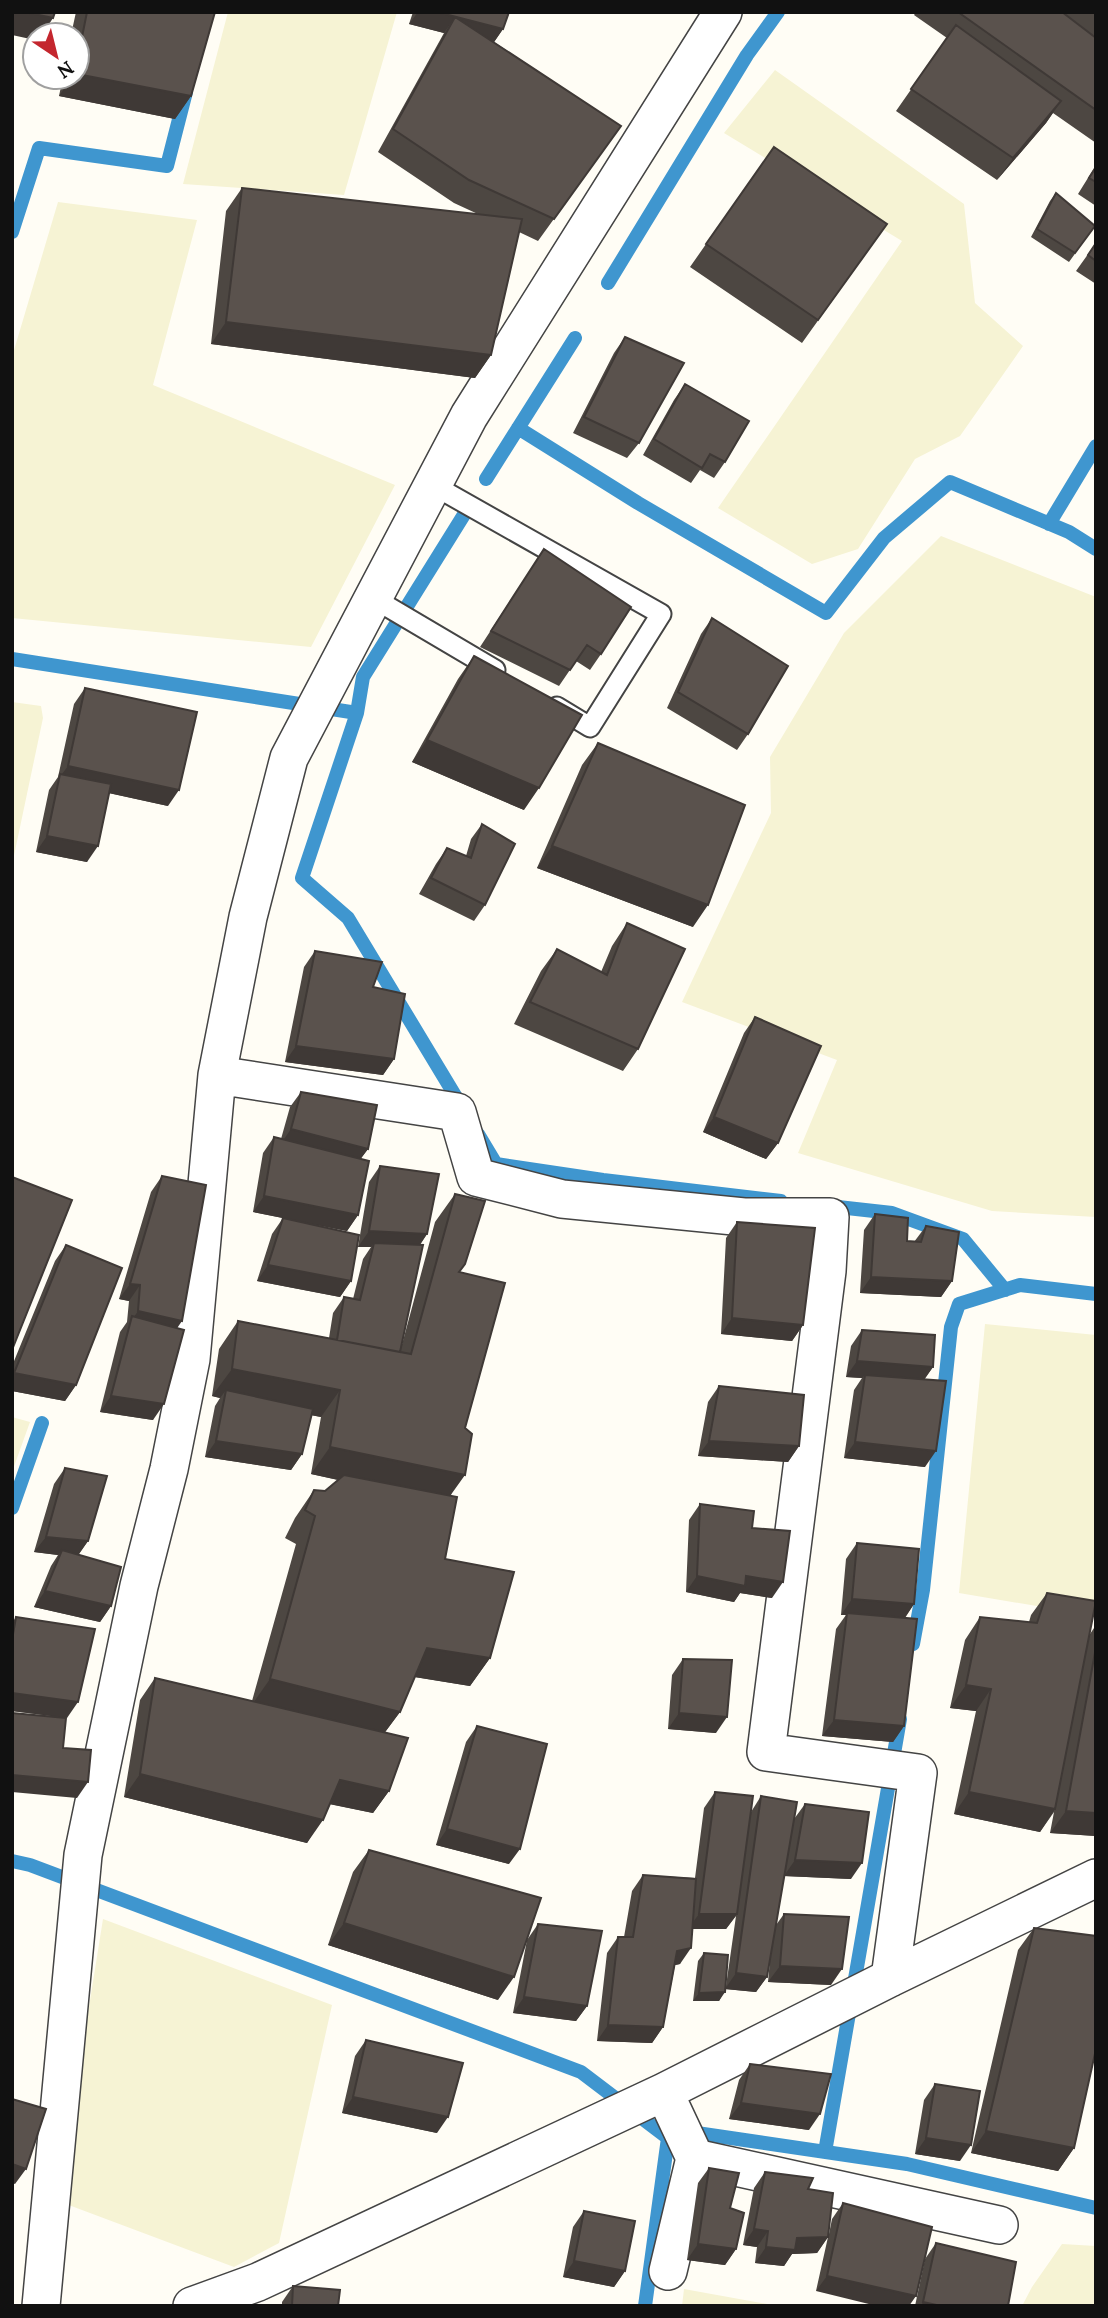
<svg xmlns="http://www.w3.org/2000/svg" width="1108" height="2318" font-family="Lora,serif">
<rect width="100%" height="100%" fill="#fffdf5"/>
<path fill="#f6f3d4" d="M228 12H397L344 195 183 184Z
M775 70 964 204 975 303 1023 346 960 436 915 459 858 549 812 564 718 508 902 241 724 133Z
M58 202 197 220 153 385 395 485 311 647 12 618V357Z
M941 536 1096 597V1217L992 1211 798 1153 837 1060 682 1002 771 813 770 757 844 633Z
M12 702 41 706 43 718 12 865Z
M985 1324 1096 1335V1616L959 1593Z
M12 1417 30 1422 12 1472Z
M103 1919 332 2005 279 2243 234 2267 58 2201Z
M1062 2244 1096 2246V2306H1022L1032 2287Z
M684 2289 778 2306H682Z"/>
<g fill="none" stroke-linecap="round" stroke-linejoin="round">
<path stroke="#3f96cf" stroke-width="14" d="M12 232 39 148 167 166 186 92
M608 283 747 55 778 12
M518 428 638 503 826 613 884 538 950 482 1069 532 1096 549
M486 479 575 338
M1049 524 1096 446
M12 659 357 713
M462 1107 348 918 302 878 357 713 363 677 470 505
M478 1134 496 1164 603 1180 781 1201
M829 1206 892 1213 963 1239 1005 1290
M12 1508 42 1423
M913 1644 923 1590 951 1327 959 1304 1020 1285 1096 1294
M12 1861 30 1865 581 2072 668 2138 683 2131 907 2164 1096 2208
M825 2152 900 1719
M645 2306 668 2138"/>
<g stroke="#444" stroke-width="23">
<path id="service" d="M433 485 661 614 590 727 557 707
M373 598 495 670"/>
</g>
<g stroke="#444" stroke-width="40">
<path id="minor" d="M217 1075 457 1112 476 1177 562 1199 744 1217H830L827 1271 766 1752 918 1773 890 1978
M664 2092 695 2158 999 2225
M668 2271 695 2158
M41 2306 83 1855 139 1586 169 1469 191 1359 217 1075 248 917 289 758 469 416 723 12
M192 2306 258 2282 664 2092 890 1978 1096 1878"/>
</g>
<use href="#service" stroke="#fff" stroke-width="19"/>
<use href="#minor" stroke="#fff" stroke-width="37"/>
</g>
<path fill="#4d4742" d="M76 12H215L191 96 175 119 59 96 63 77H77V35H71Z
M413 12H509L503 29 494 42 621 126 538 241 519 232 491 355 475 378 211 344 226 211 242 188 480 215 454 203 378 152 444 33 409 24Z
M916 12H1096V143L1053 113 1046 123 997 180 896 111 947 38 914 15Z
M774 147 887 224 802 343 690 267Z
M1096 165V206L1078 194Z
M1056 193 1095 226 1069 262 1031 237 1050 201Z
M1096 243V284L1076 271Z
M625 337 639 443 627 458 573 433 614 353Z
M685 384 725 462 714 478 700 470 691 483 643 455 674 400Z
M544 549 601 654 590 670 576 661 559 686 480 647Z
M712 618 748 734 737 750 667 708 701 634Z
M474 656 524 810 412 762 458 679Z
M85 688 168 806 109 793 87 862 36 852 49 790 58 777 74 704Z
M598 743 693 927 537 868 582 765Z
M482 824 485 905 474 921 419 894 436 864 447 848 466 856 471 839Z
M627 923 638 1049 623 1071 514 1024 541 971 557 949 601 972 612 946Z
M315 951 373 987 394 1059 383 1075 285 1062 304 967Z
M755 1017 778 1143 766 1159 703 1132 744 1033Z
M301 1092 368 1149 360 1159 358 1215 347 1231 305 1223 351 1281 340 1297 257 1281 272 1234 283 1218 253 1212 263 1153 274 1137 281 1139 290 1107Z
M380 1166 427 1234 420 1245 400 1352 435 1222 455 1194 459 1272 465 1428 451 1495 445 1559 490 1658 470 1686 415 1677 400 1712 385 1732 389 1791 373 1813 330 1804 307 1843 124 1797 140 1700 155 1678 252 1701 296 1544 285 1538 295 1518 314 1490 325 1491 338 1480 311 1474 321 1417 311 1415 302 1454 291 1470 205 1457 215 1406 220 1398 212 1396 219 1349 238 1321 329 1338 333 1313 344 1297 353 1299 363 1259 371 1247H358L369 1182Z
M162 1176 177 1328 153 1420 100 1412 120 1332 127 1322 129 1301 119 1299 151 1192Z
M875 1214 907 1241 914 1242 926 1226 952 1281 941 1297 860 1293 864 1230Z
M737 1222 803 1325 792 1341 721 1334 726 1238Z
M66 1245 76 1385 65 1401 12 1391V1366L55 1261Z
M862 1330 933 1367 924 1379 925 1467 844 1458 854 1390 862 1378 846 1377 851 1346Z
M719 1386 799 1446 788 1462 698 1456 708 1402Z
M65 1468 88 1541 78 1555 111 1606 100 1622 34 1607 51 1566 58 1555 34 1552 54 1484Z
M700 1504 752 1528 772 1598 740 1593 734 1602 686 1592 689 1520Z
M857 1543 914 1604 905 1618 904 1726 893 1742 822 1736 836 1629 846 1615H841L846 1559Z
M1047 1593 1090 1634 1096 1625V1836L1050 1833 1054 1812 1040 1832 954 1814 976 1711 950 1708 965 1640 980 1617 1029 1622 1031 1615Z
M16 1617 67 1718 12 1711V1623Z
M683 1659 716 1733 668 1729 672 1675Z
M477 1726 509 1864 436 1845 466 1742Z
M715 1792 751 1812 761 1796 794 1819 805 1804 851 1879 784 1876 776 1925 784 1914 831 1985 768 1982 770 1960 767 1977 756 1992 725 1989 719 2001H693L698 1961 704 1953 726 1986 736 1916 726 1929H692L680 1964 675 1965 663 2027 652 2043 597 2041 607 1953 618 1937H624L632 1891 643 1875 695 1878 704 1808Z
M369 1850 498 2000 328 1945 353 1872Z
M538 1924 587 2006 576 2021 513 2013 527 1940Z
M1034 1928 1074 2148 1058 2171 971 2153 1018 1950Z
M366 2040 437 2133 342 2113 355 2056Z
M750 2064 809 2130 729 2119 739 2080Z
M935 2084 960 2161 915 2154 924 2100Z
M709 2168 730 2208 736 2249 725 2265 687 2260 698 2183Z
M765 2172 808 2189 829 2234 832 2219 843 2203 932 2227 816 2291 828 2237 817 2253 792 2254 784 2266 755 2263 757 2247 743 2245 754 2188Z
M584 2211 625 2271 614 2287 563 2277 573 2227Z
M936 2243 1008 2306H915L925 2259Z
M293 2286 338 2306H282V2302Z"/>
<path fill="#3f3936" d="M12 12H25L53 18 42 35H35V40L12 35Z
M418 12H437L455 17 444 33 409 24Z
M455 17 503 29 492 45Z
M77 74 191 96 175 119 59 96 72 77H77Z
M1061 101 1046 123 997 180 1013 158Z
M226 322 491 355 475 378 211 344Z
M427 740 539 788 524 810 412 762Z
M68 766 179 790 168 806 58 782 59 778Z
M47 836 98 846 87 862 36 852Z
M552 846 708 905 693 927 537 868Z
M296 1046 394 1059 383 1075 285 1062Z
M714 1117 778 1143 766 1159 703 1132Z
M291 1129 368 1149 357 1164 280 1145Z
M264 1196 358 1215 347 1231 253 1212Z
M369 1231 427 1234 416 1250 374 1243 371 1247H358Z
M268 1265 351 1281 340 1297 257 1281Z
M871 1277 952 1281 941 1297 860 1293Z
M130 1284 140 1285 129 1301 119 1299Z
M138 1311 182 1321 171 1337 130 1323Z
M732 1318 803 1325 792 1341 721 1334Z
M857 1361 933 1367 922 1383 865 1375 862 1378 846 1377Z
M232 1369 340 1390 321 1417 224 1399 226 1390 220 1398 212 1396Z
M14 1373 76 1385 65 1401 12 1391V1376Z
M111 1396 164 1404 153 1420 100 1412Z
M216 1441 302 1454 291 1470 205 1457Z
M709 1441 799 1446 788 1462 698 1456Z
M855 1442 936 1451 925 1467 844 1458Z
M330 1447 465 1475 445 1503 311 1474Z
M46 1537 88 1541 77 1557 62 1550 58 1555 34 1552Z
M697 1576H746L783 1582 772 1598 740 1593 734 1602 686 1592Z
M45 1591 111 1606 100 1622 34 1607Z
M852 1599 914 1604 903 1620 847 1613 846 1615H841Z
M427 1648 490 1658 470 1686 408 1676Z
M270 1679 400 1712 380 1739 251 1706Z
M966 1685 991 1689 976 1711 950 1708Z
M12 1693 78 1702 67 1718 12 1711Z
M679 1713 727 1717 716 1733 668 1729Z
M834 1720 904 1726 893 1742 822 1736Z
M140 1774 323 1820 307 1843 124 1797Z
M12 1775 88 1782 77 1798 12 1792Z
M340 1780 389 1791 373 1813 324 1803Z
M969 1792 1055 1809 1040 1832 954 1814Z
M1066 1811 1096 1813V1836L1050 1833Z
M447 1829 520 1849 509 1864 436 1845Z
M795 1860 862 1863 851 1879 784 1876Z
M699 1914H737L726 1929H688Z
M344 1923 514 1977 498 2000 328 1945Z
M691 1948 680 1964 666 1967 677 1951Z
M780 1966 842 1969 831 1985 768 1982Z
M736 1973 767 1977 756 1992 725 1989Z
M725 1992 719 2001H693L699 1993Z
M524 1997 587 2006 576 2021 513 2013Z
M608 2025 663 2027 652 2043 597 2041Z
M353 2097 448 2117 437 2133 342 2113Z
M741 2103 820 2114 809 2130 729 2119Z
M986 2131 1074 2148 1058 2171 971 2153Z
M926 2138 971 2145 960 2161 915 2154Z
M12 2164 26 2169 15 2184 12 2183Z
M754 2229 768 2231 757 2247 743 2245Z
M828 2237 817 2253 792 2254 784 2266 755 2263 766 2247 797 2238Z
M698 2244 736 2249 725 2265 687 2260Z
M574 2261 625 2271 614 2287 563 2277Z
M827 2276 916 2296 909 2306H877L816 2291Z
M923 2302 941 2306H921Z"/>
<path fill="#5a524d" stroke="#3f3936" stroke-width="2" d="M25 12H55L53 18Z
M87 12H215L191 96 77 74V62Z
M437 12H509L503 29Z
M958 12H1062L1096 38V110Z
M455 17 621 126 554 219 469 180 393 129Z
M956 25 1061 101 1013 158 911 89Z
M774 147 887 224 818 320 706 244Z
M1096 167V182L1089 178Z
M242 188 522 219 491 355 226 322Z
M1056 193 1095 226 1075 253 1037 229Z
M1096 243V261L1088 255Z
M625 337 684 363 639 443 584 417Z
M685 384 749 421 725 462 710 454 702 468 654 439Z
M544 549 631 607 601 654 587 645 570 670 491 631Z
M712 618 788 666 748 734 678 692Z
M474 656 582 715 539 788 427 740Z
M85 688 197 712 179 790 68 766Z
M598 743 745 805 708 905 552 846Z
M60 774 111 784 98 846 47 836Z
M482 824 515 844 485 905 431 878 447 848 471 858Z
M627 923 685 949 638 1049 530 1002 557 949 607 975Z
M315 951 382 962 373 987 405 994 394 1059 296 1046Z
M755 1017 821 1046 778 1143 714 1117Z
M301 1092 377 1105 368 1149 291 1129Z
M274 1137 369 1161 358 1215 264 1196Z
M380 1166 439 1174 427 1234 369 1231Z
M162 1176 206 1185 182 1321 138 1311 140 1285 130 1284Z
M12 1177 72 1200 12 1350Z
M455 1194 485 1201 465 1264 459 1272 505 1283 465 1428 472 1434 465 1475 330 1447 340 1390 232 1369 238 1321 411 1354Z
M875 1214 908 1218 907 1241 921 1242 926 1226 959 1232 952 1281 871 1277Z
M283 1218 359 1235 351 1281 268 1265Z
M737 1222 815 1228 803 1325 732 1318Z
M374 1243 423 1245 400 1352 337 1340 344 1297 360 1300Z
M66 1245 122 1268 76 1385 14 1373Z
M132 1316 184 1330 164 1404 111 1396Z
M862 1330 935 1335 933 1367 857 1361Z
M865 1375 946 1381 936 1451 855 1442Z
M719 1386 804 1395 799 1446 709 1441Z
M226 1390 313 1409 302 1454 216 1441Z
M65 1468 107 1476 88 1541 46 1537Z
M344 1475 457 1497 445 1559 514 1572 490 1658 427 1648 400 1712 270 1679 315 1516 305 1510 314 1490 325 1491Z
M700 1504 754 1511 752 1528 790 1531 783 1582 746 1576 745 1586 697 1576Z
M857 1543 919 1549 914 1604 852 1599Z
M62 1550 121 1567 111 1606 45 1591Z
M1047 1593 1096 1601 1055 1809 969 1792 991 1689 966 1685 980 1617 1037 1623Z
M847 1613 917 1619 904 1726 834 1720Z
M16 1617 95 1629 78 1702 12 1693V1640Z
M1096 1647V1813L1066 1811Z
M683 1659 732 1660 727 1717 679 1713Z
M155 1678 408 1738 389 1791 340 1780 323 1820 140 1774Z
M12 1713 66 1718 63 1748 91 1750 88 1782 12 1775Z
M477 1726 547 1744 520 1849 447 1829Z
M715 1792 753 1796 737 1914H699Z
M761 1796 797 1802 767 1977 736 1973Z
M805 1804 869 1812 862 1863 795 1860Z
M369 1850 541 1898 514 1977 344 1923Z
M643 1875 696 1879 691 1948 677 1951 663 2027 608 2025 618 1937H633Z
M784 1914 849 1917 842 1969 780 1966Z
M538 1924 602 1931 587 2006 524 1997Z
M1034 1928 1096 1936V2049L1074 2148 986 2131Z
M704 1953 728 1955 725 1992 699 1993Z
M366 2040 463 2063 448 2117 353 2097Z
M750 2064 831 2074 820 2114 741 2103Z
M935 2084 980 2091 971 2145 926 2138Z
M12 2099 46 2109 26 2169 12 2164Z
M709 2168 739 2173 730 2208 744 2213 736 2249 698 2244Z
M765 2172 813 2178 808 2189 833 2193 828 2237 797 2238 795 2250 766 2247 768 2231 754 2229Z
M843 2203 932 2227 916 2296 827 2276Z
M584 2211 635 2221 625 2271 574 2261Z
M936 2243 1016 2262 1008 2306H941L923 2302Z
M293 2286 340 2290 338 2306H292Z"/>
<rect width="1108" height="2318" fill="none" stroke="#111111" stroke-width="28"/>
<g transform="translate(56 56) rotate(145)"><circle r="33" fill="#ffffff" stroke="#a0a0a0" stroke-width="2"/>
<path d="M0-5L12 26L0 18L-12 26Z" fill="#c4262e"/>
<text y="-10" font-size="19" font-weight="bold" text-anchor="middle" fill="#111111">N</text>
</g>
</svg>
